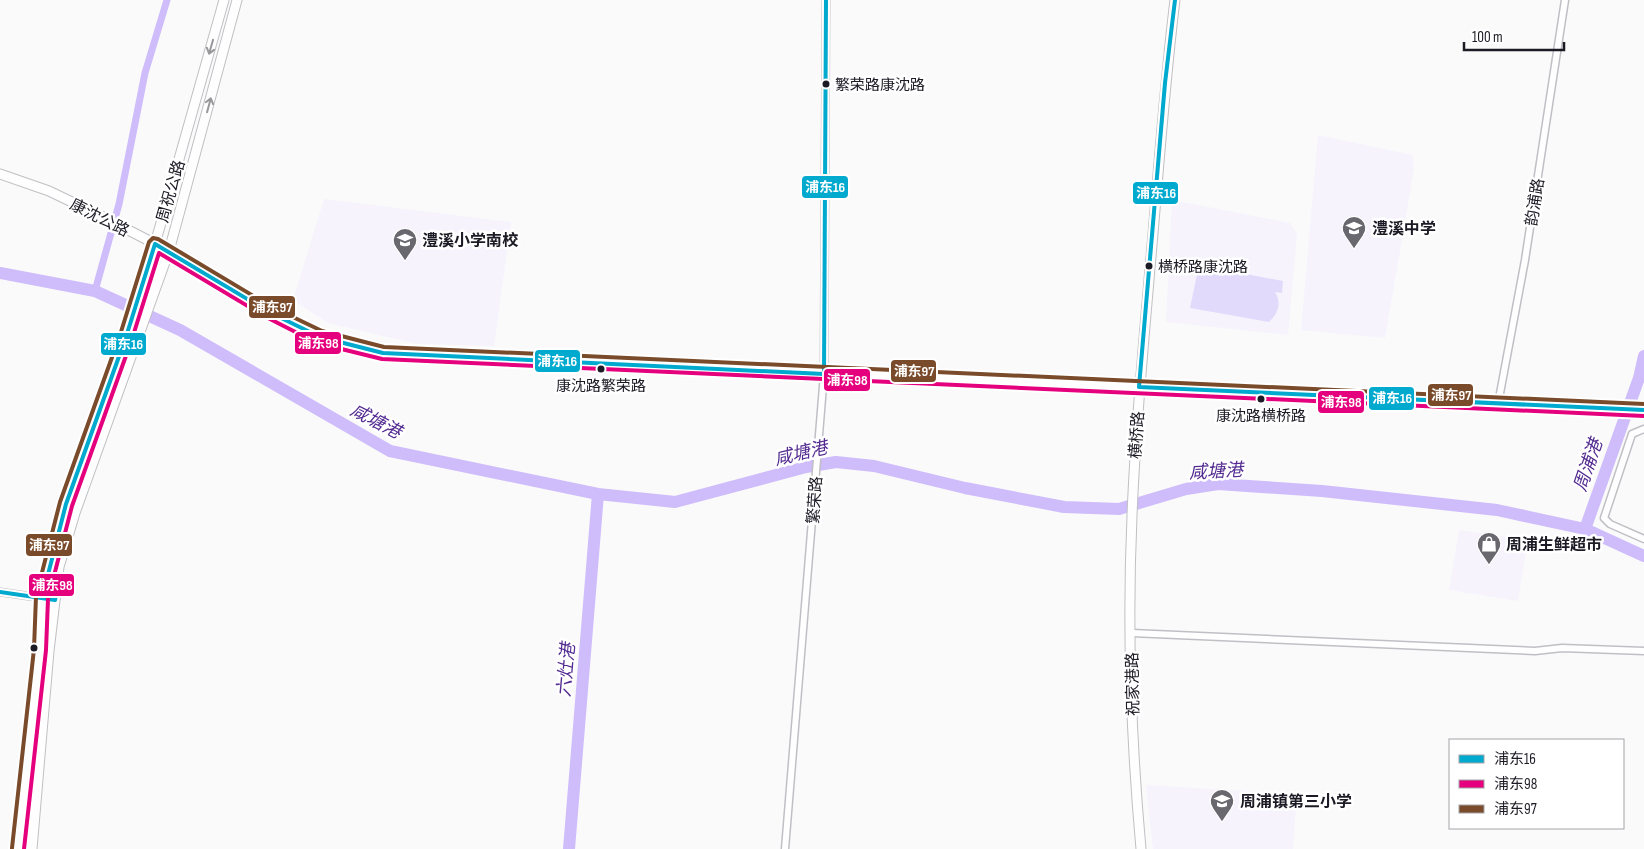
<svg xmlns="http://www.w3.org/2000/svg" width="1644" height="849" font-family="'Sofia Sans Condensed','Noto Sans SC',sans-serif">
<rect width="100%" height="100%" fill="#fafafa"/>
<path fill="#f6f3fc" d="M1318 135 1413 155 1414 169 1385 338 1301 330Z
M324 199 511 222 494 346 417 344 328 323 293 300Z
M1172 200 1290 223 1297 234 1288 335 1166 322Z
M1459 530 1528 540 1518 601 1449 590Z
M1146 785 1297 794 1293 849H1153Z"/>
<path fill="#e2dafb" d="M1199 265 1283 281 1282 293 1275 292C1282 304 1278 313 1269 322L1190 308Z"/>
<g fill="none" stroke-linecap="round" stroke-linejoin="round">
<path stroke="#cebcfb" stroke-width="7" d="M95 291 119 204 145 73 167 0"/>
<path stroke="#cebcfb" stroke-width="12" d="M0 273 95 291 180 330 390 451 598 494 675 502 806 467 836 462 874 466 965 488 1064 507 1119 509 1186 489 1218 484 1322 491 1497 510 1585 529 1644 556
M1585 529 1639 378 1644 356
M569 849 598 494"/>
<g stroke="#c0bfc4" stroke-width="9">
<path id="street" d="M1498 404 1525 260 1565 0
M1644 429 1632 434 1604 518 1610 524 1644 539
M0 592 55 600
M1132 633 1535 651 1562 648 1644 651
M785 849 824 374 826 0"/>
</g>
<g stroke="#c0bfc4" stroke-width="11">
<path id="secondary" d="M0 174 49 191 101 216 169 251 269 312 320 337 383 353 1644 410
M18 849 40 649 42 598 66 504 103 397 126 337 155 244 224 0
M32 849 49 651 59 567 75 513 169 251 237 0
M1141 849C1131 739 1127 627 1132 516 1135 433 1143 351 1150 268 1158 179 1164 89 1175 0"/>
</g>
<use href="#street" stroke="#fefefe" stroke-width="6"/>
<use href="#secondary" stroke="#fefefe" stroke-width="9"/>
<g stroke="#fff" stroke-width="8">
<path id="bus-1" d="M824 374 826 0
M1139 387 1644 410
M1139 387 1165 83 1175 0
M0 592 55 600 56 595
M42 598 66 504 126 337 155 244 269 312 320 337 383 353 824 374"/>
</g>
<g stroke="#fff" stroke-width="8">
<path id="bus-2" d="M24 849 46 650 48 599 72 506 132 339 159 253 266 317 317 343 382 359 1644 416"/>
</g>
<g stroke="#fff" stroke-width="8">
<path id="bus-3" d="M12 848 34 649 36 596 60 502 120 335 149 242 153 238 158 239 272 307 322 331 384 347 1644 404"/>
</g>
<use href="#bus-1" stroke="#00a9ce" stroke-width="4"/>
<use href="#bus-2" stroke="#e5007d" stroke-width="4"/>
<use href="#bus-3" stroke="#7a4b2a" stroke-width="4"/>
</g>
<defs><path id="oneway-shaft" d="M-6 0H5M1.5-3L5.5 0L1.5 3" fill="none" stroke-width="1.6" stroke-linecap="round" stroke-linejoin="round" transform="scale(1.25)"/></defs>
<g stroke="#98979c">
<use href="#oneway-shaft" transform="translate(211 47) rotate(106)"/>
<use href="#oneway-shaft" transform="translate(209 105) rotate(-75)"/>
</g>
<defs>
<g id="school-pin" transform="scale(1.25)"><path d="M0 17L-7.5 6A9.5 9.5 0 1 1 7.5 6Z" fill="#6a686f" stroke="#fff"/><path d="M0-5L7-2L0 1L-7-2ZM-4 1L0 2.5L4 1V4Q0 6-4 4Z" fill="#fff"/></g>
<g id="shop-pin" transform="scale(1.25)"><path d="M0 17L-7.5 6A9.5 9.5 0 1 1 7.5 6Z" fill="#6a686f" stroke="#fff"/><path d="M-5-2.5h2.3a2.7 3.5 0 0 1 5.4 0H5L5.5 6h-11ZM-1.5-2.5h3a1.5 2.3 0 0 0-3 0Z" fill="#fff"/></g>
</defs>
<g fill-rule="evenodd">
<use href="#school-pin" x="1354" y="228"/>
<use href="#school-pin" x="405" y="240"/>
<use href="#shop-pin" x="1489" y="544"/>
<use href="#school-pin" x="1222" y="801"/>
</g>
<g fill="#1c1a24" stroke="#fff" stroke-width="2">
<circle cx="826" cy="84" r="4.5"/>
<circle cx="1149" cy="266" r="4.5"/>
<circle cx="601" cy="369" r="4.5"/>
<circle cx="1261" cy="399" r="4.5"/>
<circle cx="34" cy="648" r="4.5"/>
</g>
<g text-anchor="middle" stroke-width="5" stroke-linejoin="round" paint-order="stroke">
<g font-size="15" fill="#1c1a24" stroke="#fff" text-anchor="start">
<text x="835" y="90">繁荣路康沈路</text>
<text x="1158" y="272">横桥路康沈路</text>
<text x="601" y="391" text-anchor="middle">康沈路繁荣路</text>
<text x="1261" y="421" text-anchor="middle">康沈路横桥路</text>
</g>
<g font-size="16" fill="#1c1a24" stroke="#fff">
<text transform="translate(170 191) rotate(-74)" y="6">周祝公路</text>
<text transform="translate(1534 202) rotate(-81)" y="6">韵浦路</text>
<text transform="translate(100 217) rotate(27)" y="6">康沈公路</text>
<text transform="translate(1136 435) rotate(-86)" y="6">横桥路</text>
<text transform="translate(814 500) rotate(-86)" y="6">繁荣路</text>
<text transform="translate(1132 684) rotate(-91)" y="6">祝家港路</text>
</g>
<g font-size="16" font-weight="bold" fill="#1c1a24" stroke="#fff" text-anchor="start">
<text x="1372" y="234">澧溪中学</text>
<text x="422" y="246">澧溪小学南校</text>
<text x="1506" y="550">周浦生鲜超市</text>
<text x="1240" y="807">周浦镇第三小学</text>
</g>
<g font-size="18" font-style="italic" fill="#532b91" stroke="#fff">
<text transform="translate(376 421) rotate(27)" y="6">咸塘港</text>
<text transform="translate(801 453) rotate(-13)" y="6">咸塘港</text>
<text transform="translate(1588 465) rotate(-71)" y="6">周浦港</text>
<text transform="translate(1216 471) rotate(-3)" y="6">咸塘港</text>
<text transform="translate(566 670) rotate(-85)" y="6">六灶港</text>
</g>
</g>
<g stroke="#fff" stroke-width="2">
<rect x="801" y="175" width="48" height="24" rx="5" fill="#00a9ce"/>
<rect x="1132" y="181" width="47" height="24" rx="5" fill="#00a9ce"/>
<rect x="248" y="295" width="48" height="24" rx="5" fill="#7a4b2a"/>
<rect x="294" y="331" width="48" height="24" rx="5" fill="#e5007d"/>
<rect x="100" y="332" width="47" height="24" rx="5" fill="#00a9ce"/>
<rect x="534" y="349" width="47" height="24" rx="5" fill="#00a9ce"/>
<rect x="890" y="359" width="47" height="24" rx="5" fill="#7a4b2a"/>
<rect x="823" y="368" width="48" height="24" rx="5" fill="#e5007d"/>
<rect x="1427" y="383" width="47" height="24" rx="5" fill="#7a4b2a"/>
<rect x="1368" y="386" width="47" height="25" rx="5" fill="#00a9ce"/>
<rect x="1317" y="390" width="48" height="24" rx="5" fill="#e5007d"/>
<rect x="25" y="533" width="48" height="24" rx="5" fill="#7a4b2a"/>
<rect x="28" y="573" width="47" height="24" rx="5" fill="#e5007d"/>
</g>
<g font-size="14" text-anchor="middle" font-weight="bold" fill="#fff">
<text x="825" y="192">浦东16</text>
<text x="1156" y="198">浦东16</text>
<text x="272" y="312">浦东97</text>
<text x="318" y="348">浦东98</text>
<text x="123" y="349">浦东16</text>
<text x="557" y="366">浦东16</text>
<text x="914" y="376">浦东97</text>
<text x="847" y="385">浦东98</text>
<text x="1451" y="400">浦东97</text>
<text x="1392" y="403">浦东16</text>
<text x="1341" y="407">浦东98</text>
<text x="49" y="550">浦东97</text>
<text x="52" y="590">浦东98</text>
</g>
<rect x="1449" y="739" width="175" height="90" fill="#ffffff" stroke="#a4a3a7"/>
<rect x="1459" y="755" width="25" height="8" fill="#00a9ce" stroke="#a4a3a7"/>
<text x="1494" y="764" font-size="15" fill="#1c1a24">浦东16</text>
<rect x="1459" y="780" width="25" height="8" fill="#e5007d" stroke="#a4a3a7"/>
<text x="1494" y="789" font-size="15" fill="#1c1a24">浦东98</text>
<rect x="1459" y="805" width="25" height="8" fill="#7a4b2a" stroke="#a4a3a7"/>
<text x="1494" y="814" font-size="15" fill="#1c1a24">浦东97</text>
<path d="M1464 42v8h100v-8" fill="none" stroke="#1c1a24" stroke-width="2.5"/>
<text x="1472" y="42" font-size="15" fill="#1c1a24" stroke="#ffffff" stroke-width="4" paint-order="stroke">100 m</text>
</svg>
